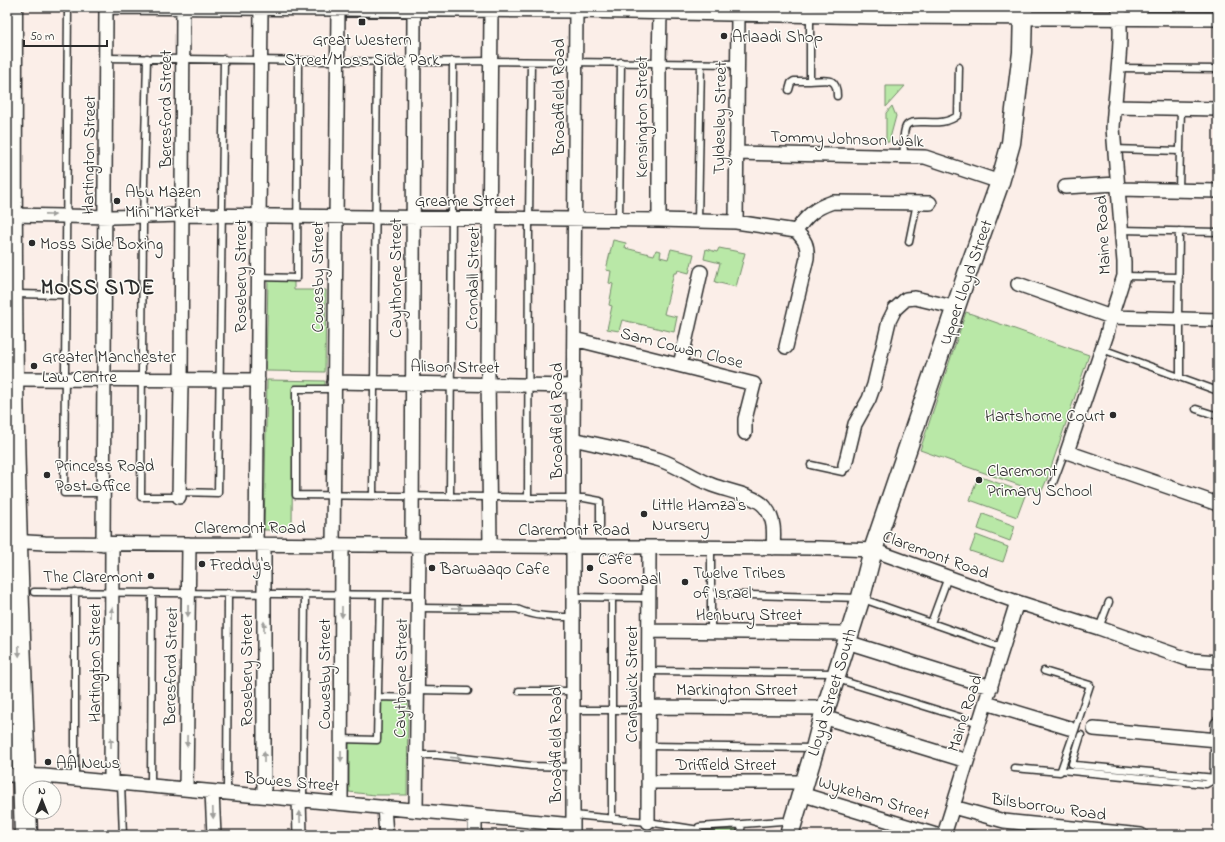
<svg xmlns="http://www.w3.org/2000/svg" width="1225" height="842" font-family="'Indie Flower',sans-serif">
<rect width="100%" height="100%" fill="#fbeee8"/>
<filter id="ink" filterUnits="userSpaceOnUse"><feTurbulence type="fractalNoise" baseFrequency=".025" numOctaves="2"/><feDisplacementMap in="SourceGraphic" scale="8" xChannelSelector="R" yChannelSelector="G"/><feConvolveMatrix kernelMatrix="1 2 1 2 8 2 1 2 1" color-interpolation-filters="sRGB"/></filter>
<g filter="url(#ink)">
<path fill="#b9e8a7" stroke="#728a69" d="M886 86H905L886 107Z
M892 106 896 116 889 142H886V113Z
M613 240 626 243 625 248 654 255 656 250 661 251 660 257 668 259 671 249 694 254 689 273 678 270 677 273H674L664 314 677 317 674 332 622 320 619 331 607 329 612 306 609 305 613 284 609 283 611 271 606 270Z
M719 248 745 253 736 287 715 282 720 263 704 259 706 249 717 252Z
M268 279H294V290H326L325 372 266 371Z
M966 312 1089 355 1047 479 1041 493 920 450Z
M267 380 325 381V388H293L292 530H264Z
M978 476 1026 493 1017 517 970 500Z
M983 514 1015 526 1010 541 978 529Z
M976 535 1008 547 1003 562 970 551Z
M380 700 408 701 407 795H375L349 792V742H380Z
M728 827H738L740 830 739 835H706V829Z"/>
<g fill="none" stroke-linecap="round" stroke-linejoin="round">
<g stroke="#2b2b2b" stroke-width="9">
<path id="lane" d="M68 7 64 493H103
M106 58 410 62 491 61 738 64
M147 58 143 224 141 497H179
M1119 68 1218 69
M810 81C826 81 837 75 837 96
M789 90 791 83 794 81H810V16
M1114 149 1180 151
M904 157C904 150 902 130 907 125 914 117 943 129 958 115L959 67
M1179 190 1181 108
M619 220 621 62
M698 221 701 64
M1121 230 1218 232
M909 242 917 203
M1124 276 1179 277
M258 277 297 278 298 60
M15 294 66 295
M1178 320 1179 231
M1180 320V377
M1102 349 1218 391
M334 389H296V495L584 498 600 501V527
M1196 409 1218 416
M811 465 843 472 845 465
M1053 483 1062 459 1067 452
M179 492 218 493 224 59
M373 496 377 61
M450 496 453 61
M528 497 529 219 531 62
M711 547V632
M34 592 418 595
M711 594 860 598 1003 648
M573 597 649 598
M612 598V818
M418 608 517 609C535 617 554 617 573 617
M931 623 948 577
M1099 628 1109 602
M649 671 835 673
M1044 671 1090 685 1075 730
M837 679 979 723
M417 690 468 691
M519 691H573
M378 697 417 698
M573 710H648
M1070 728 1075 730 1061 770 1206 784 1217 778
M1081 735 1072 764 1075 765 1216 778
M341 739 377 740 380 595
M648 746 813 748
M417 755H437L531 766 573 767
M1014 768 1060 772 1061 770
M75 779V592
M121 783 123 835
M151 785 152 592
M227 793 228 593
M303 800 305 594
M573 815 648 822 699 830 700 835
M699 830V827L742 824
M740 835 742 824 782 821"/>
</g>
<g stroke="#2b2b2b" stroke-width="16">
<path id="street" d="M107 7 576 11 878 17 1218 19
M1119 7C1123 48 1115 88 1113 128L1124 262V276L1111 317 1107 334 1067 452 1218 504
M1114 107 1218 109
M736 153 925 157 1000 182
M1065 187 1117 184
M1118 189 1218 191
M11 215 112 217 182 215 659 220 736 222 796 231C805 240 808 245 807 258L786 347
M659 220V63L660 13
M736 222 738 15
M796 231C807 215 815 208 833 202L930 203
M1018 284 1111 317 1218 320
M574 339 754 384 745 419V433
M680 365 701 272
M12 379 258 380
M334 382 574 386
M573 439C602 446 632 451 660 460 678 466 694 478 712 485 727 491 755 495 765 507 775 519 774 533 773 548
M845 465 855 424 869 399 874 385 889 321 895 309 906 299 915 298 957 308
M179 497 181 384 183 8
M9 541 45 543 818 548 873 550 1017 602 1099 628 1190 660 1218 662
M103 544 106 7
M256 544 261 8
M333 545 338 9
M412 546 414 10
M490 546 488 375 491 10
M649 631 849 633
M847 642 991 687
M986 703 1069 728
M649 707 826 708
M823 717 967 761
M1094 729 1218 740
M7 775 44 776 573 825
M1217 778 1218 724
M111 782 112 544
M648 782H804
M186 789 189 544
M212 792 214 835
M801 794 936 835
M264 796V545
M299 799 300 835
M341 803 342 545
M384 807 386 835
M953 807 1004 821 1141 835
M416 810 419 546
M475 816V835
M648 822 649 547
M573 835V439L576 7
M944 835 1017 602"/>
</g>
<g stroke="#2b2b2b" stroke-width="21">
<path id="secondary" d="M789 835 815 748 823 717 861 597 873 550 967 274 1000 182 1011 143 1013 126 1022 52 1023 7"/>
</g>
<g stroke="#2b2b2b" stroke-width="25">
<path id="highway" d="M11 7C11 130 10 254 12 377 14 530 21 683 26 835"/>
</g>
<use href="#lane" stroke="#fdfcf7" stroke-width="6"/>
<use href="#street" stroke="#fdfcf7" stroke-width="13"/>
<use href="#secondary" stroke="#fdfcf7" stroke-width="18"/>
<use href="#highway" stroke="#fdfcf7" stroke-width="22"/>
</g>
<defs><path id="oneway-solid" d="M-6-.8H1V-3.2L6.5 0L1 3.2V.8H-6Z"/></defs>
<g fill="#9e9e9b">
<use href="#oneway-solid" transform="translate(50 215) rotate(1)"/>
<use href="#oneway-solid" transform="translate(457 608) rotate(1)"/>
<use href="#oneway-solid" transform="translate(188 611) rotate(91)"/>
<use href="#oneway-solid" transform="translate(342 612) rotate(90)"/>
<use href="#oneway-solid" transform="translate(112 613) rotate(-90)"/>
<use href="#oneway-solid" transform="translate(264 627) rotate(-90)"/>
<use href="#oneway-solid" transform="translate(19 651) rotate(88)"/>
<use href="#oneway-solid" transform="translate(187 741) rotate(91)"/>
<use href="#oneway-solid" transform="translate(111 743) rotate(-90)"/>
<use href="#oneway-solid" transform="translate(341 756) rotate(90)"/>
<use href="#oneway-solid" transform="translate(264 757) rotate(-90)"/>
<use href="#oneway-solid" transform="translate(456 758) rotate(7)"/>
<use href="#oneway-solid" transform="translate(213 813) rotate(88)"/>
<use href="#oneway-solid" transform="translate(300 817) rotate(-92)"/>
</g>
</g>
<g fill="#2b2b2b" stroke="#fdfcf7" stroke-width="1.5">
<rect x="358" y="18" width="8" height="8" rx="2"/>
<circle cx="724" cy="36" r="4"/>
<circle cx="117" cy="201" r="4"/>
<circle cx="32" cy="243" r="4"/>
<circle cx="34" cy="366" r="4"/>
<circle cx="1113" cy="415" r="4"/>
<circle cx="47" cy="475" r="4"/>
<circle cx="979" cy="480" r="4"/>
<circle cx="644" cy="514" r="4"/>
<circle cx="202" cy="564" r="4"/>
<circle cx="432" cy="568" r="4"/>
<circle cx="590" cy="568" r="4"/>
<circle cx="151" cy="576" r="4"/>
<circle cx="685" cy="582" r="4"/>
<circle cx="48" cy="762" r="4"/>
</g>
<g text-anchor="middle" stroke-width="3" stroke-linejoin="round" paint-order="stroke">
<g font-size="17" fill="#2b2b2b" stroke="#fdfcf7" text-anchor="start">
<text x="732" y="42">Arlaadi Shop</text>
<text x="362" y="45" text-anchor="middle">Great Western<tspan x="362" dy="20">Street/Moss Side Park</tspan></text>
<text x="125" y="197">Abu Mazen<tspan x="125" dy="20">Mini Market</tspan></text>
<text x="40" y="249">Moss Side Boxing</text>
<text x="42" y="362">Greater Manchester<tspan x="42" dy="20">Law Centre</tspan></text>
<text x="1105" y="421" text-anchor="end">Hartshorne Court</text>
<text x="55" y="471">Princess Road<tspan x="55" dy="20">Post Office</tspan></text>
<text x="987" y="476">Claremont<tspan x="987" dy="20">Primary School</tspan></text>
<text x="652" y="510">Little Hamza's<tspan x="652" dy="20">Nursery</tspan></text>
<text x="598" y="564">Cafe<tspan x="598" dy="20">Soomaal</tspan></text>
<text x="210" y="570">Freddy's</text>
<text x="440" y="574">Barwaaqo Cafe</text>
<text x="693" y="578">Twelve Tribes<tspan x="693" dy="20">of Israel</tspan></text>
<text x="143" y="582" text-anchor="end">The Claremont</text>
<text x="56" y="768">AA News</text>
</g>
<g font-size="17" fill="#2b2b2b" stroke="#fdfcf7">
<text transform="translate(558 97) rotate(-90)" y="6">Broadfield Road</text>
<text transform="translate(165 109) rotate(-90)" y="6">Beresford Street</text>
<text transform="translate(641 117) rotate(-90)" y="6">Kensington Street</text>
<text transform="translate(719 118) rotate(-89)" y="6">Tyldesley Street</text>
<text transform="translate(847 138) rotate(2)" y="6">Tommy Johnson Walk</text>
<text transform="translate(88 155) rotate(-89)" y="6">Hartington Street</text>
<text x="465" y="206">Greame Street</text>
<text transform="translate(1102 235) rotate(-93)" y="6">Maine Road</text>
<text transform="translate(240 276) rotate(-90)" y="6">Rosebery Street</text>
<text transform="translate(317 277) rotate(-90)" y="6">Cowesby Street</text>
<text transform="translate(395 278) rotate(-90)" y="6">Caythorpe Street</text>
<text transform="translate(472 278) rotate(-89)" y="6">Crondall Street</text>
<text transform="translate(965 282) rotate(-71)" y="6">Upper Lloyd Street</text>
<text transform="translate(682 347) rotate(14)" y="6">Sam Cowan Close</text>
<text transform="translate(455 366) rotate(1)" y="6">Alison Street</text>
<text transform="translate(556 421) rotate(-90)" y="6">Broadfield Road</text>
<text x="250" y="533">Claremont Road</text>
<text x="574" y="535">Claremont Road</text>
<text transform="translate(936 554) rotate(20)" y="6">Claremont Road</text>
<text x="749" y="620">Henbury Street</text>
<text transform="translate(94 663) rotate(-90)" y="6">Hartington Street</text>
<text transform="translate(170 666) rotate(-89)" y="6">Beresford Street</text>
<text transform="translate(246 670) rotate(-90)" y="6">Rosebery Street</text>
<text transform="translate(324 674) rotate(-90)" y="6">Cowesby Street</text>
<text transform="translate(400 678) rotate(-89)" y="6">Caythorpe Street</text>
<text transform="translate(631 684) rotate(-90)" y="6">Cranswick Street</text>
<text x="737" y="695">Markington Street</text>
<text transform="translate(831 692) rotate(-73)" y="6">Lloyd Street South</text>
<text transform="translate(964 713) rotate(-72)" y="6">Maine Road</text>
<text transform="translate(555 745) rotate(-90)" y="6">Broadfield Road</text>
<text x="726" y="770">Driffield Street</text>
<text transform="translate(292 781) rotate(5)" y="6">Bowes Street</text>
<text transform="translate(874 797) rotate(17)" y="6">Wykeham Street</text>
<text transform="translate(1049 806) rotate(8)" y="6">Bilsborrow Road</text>
</g>
<g font-size="21" font-weight="bold" letter-spacing="1" fill="#2b2b2b" stroke="#fdfcf7">
<text x="98" y="294">MOSS SIDE</text>
</g>
</g>
<rect width="1225" height="842" fill="none" stroke="#fdfcf7" stroke-width="24"/>
<rect x="12" y="12" width="1201" height="818" fill="none" stroke="#2b2b2b" stroke-width="1.5" filter="url(#ink)"/>
<g transform="translate(42 800)"><circle r="19" fill="#fdfcf7" stroke="#a9a8a5"/>
<path d="M0-3L7 15L0 10L-7 15Z" fill="#2b2b2b"/>
<text y="-6" font-size="11" font-weight="bold" text-anchor="middle" fill="#2b2b2b">N</text>
</g>
<path d="M24 40v6h83v-6" fill="none" stroke="#2b2b2b" stroke-width="2"/>
<text x="30" y="40" font-size="12" fill="#2b2b2b" stroke="#fdfcf7" stroke-width="3" paint-order="stroke">50 m</text>
</svg>
